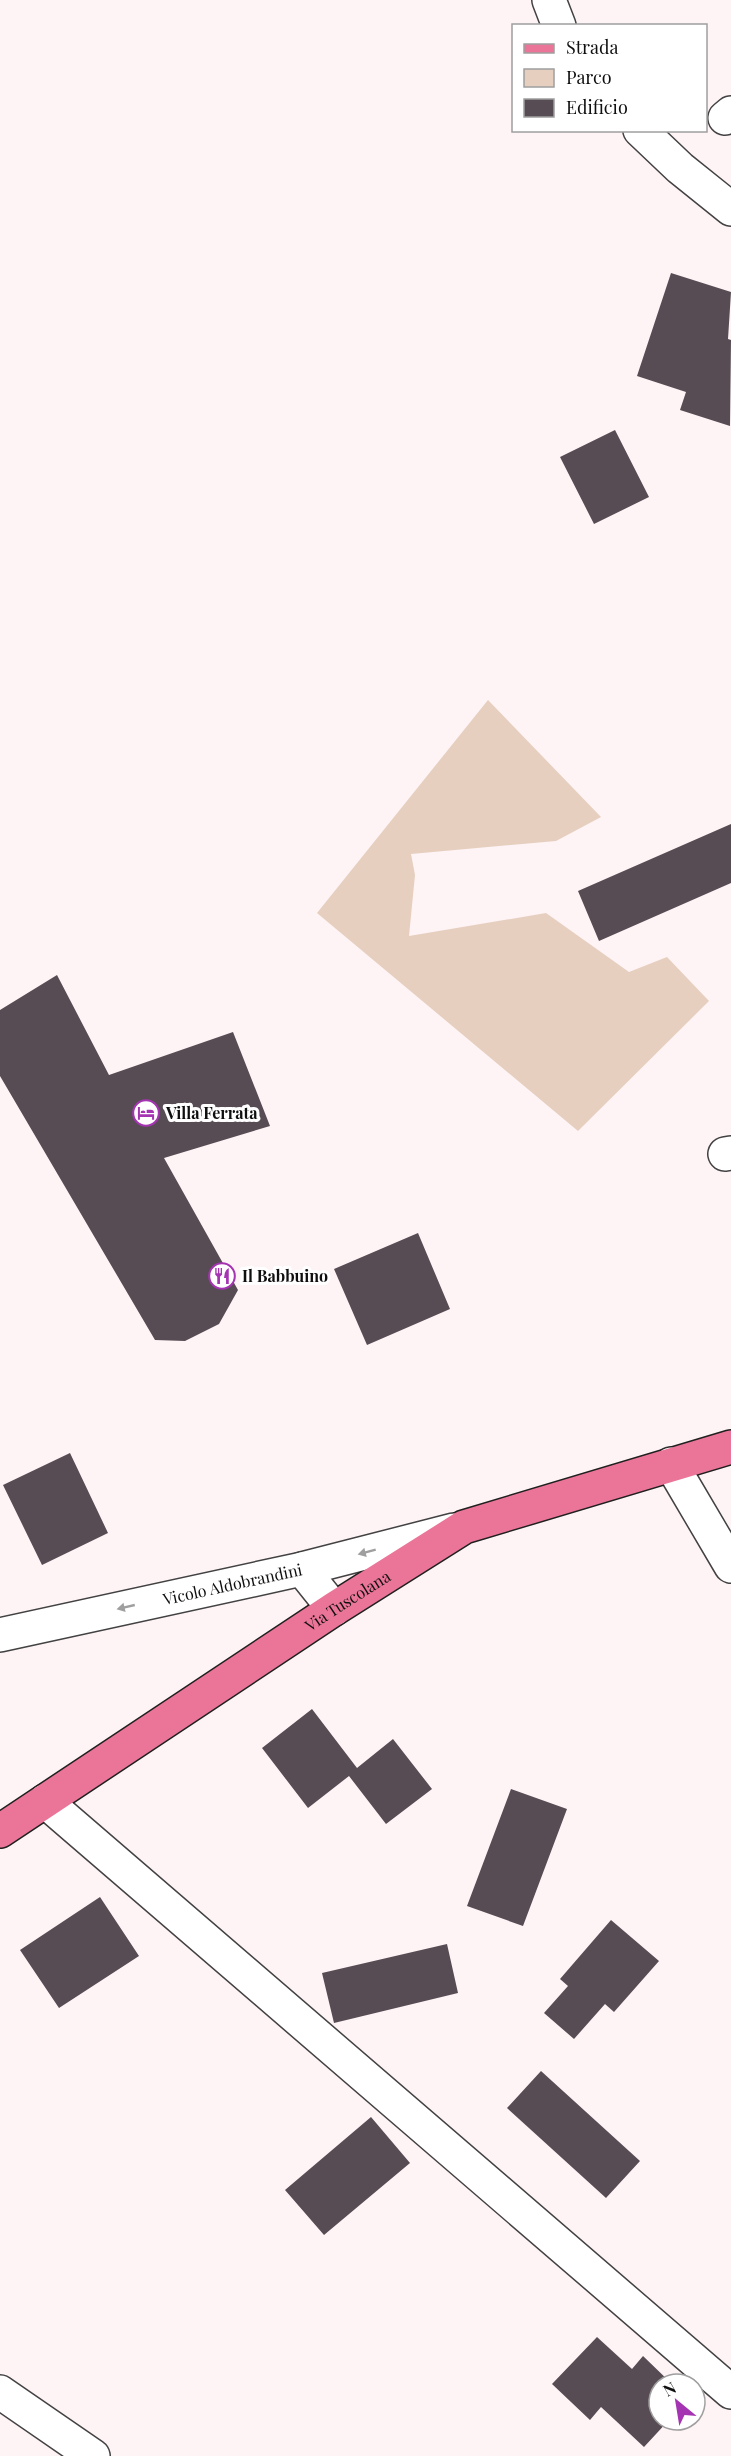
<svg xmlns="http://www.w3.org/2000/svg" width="731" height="2456" font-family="'Playfair Display',serif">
<rect width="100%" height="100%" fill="#fef3f5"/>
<path fill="#e6cfbf" d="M488 700 601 817 556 841 411 854 415 875 409 936 546 913 629 972 667 957 709 1001 578 1131 317 913Z"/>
<path fill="#574c53" d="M671 273 731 292 728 339 731 340 730 426 680 410 686 392 637 376Z
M615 430 649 497 594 524 560 457Z
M731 824V883L599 941 578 891Z
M57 975 109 1075 233 1032 270 1126 164 1158 238 1290 219 1324 185 1341 155 1340 0 1076V1010Z
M418 1233 450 1309 367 1345 334 1269Z
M70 1453 108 1533 42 1565 3 1485Z
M312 1709 357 1768 393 1739 432 1789 386 1824 349 1776 308 1808 262 1748Z
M511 1789 567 1809 523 1926 467 1906Z
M100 1897 139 1956 59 2008 20 1950Z
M611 1920 659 1961 614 2012 605 2004 574 2039 544 2013 568 1986 560 1979Z
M447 1944 458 1993 334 2023 322 1973Z
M541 2071 640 2161 606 2198 507 2108Z
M371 2117 410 2163 324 2235 285 2190Z
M597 2337 632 2369 643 2356 672 2384H659V2420H669L644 2447 601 2407 590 2420 552 2384Z"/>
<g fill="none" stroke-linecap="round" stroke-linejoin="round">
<g stroke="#424242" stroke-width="36">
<g id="minor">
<path d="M549 0 559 26"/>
<path d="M725 118 731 113"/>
<path d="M640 130 680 168 731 209"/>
<path d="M725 1154 731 1153"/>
<path d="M671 1464 731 1566"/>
<path d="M302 1569 334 1609"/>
<path id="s1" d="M0 1635 302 1569 454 1530"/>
<path d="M45 1801 731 2392"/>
<path d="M0 2392 93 2456"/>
</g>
</g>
<g stroke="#202020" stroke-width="36">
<g id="major">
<path id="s2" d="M0 1831 334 1609 464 1527 731 1447"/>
</g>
</g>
<use href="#minor" stroke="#fff" stroke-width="33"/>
<use href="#major" stroke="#eb7599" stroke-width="33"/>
</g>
<defs><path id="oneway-solid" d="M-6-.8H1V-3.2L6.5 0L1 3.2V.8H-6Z" transform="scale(1.5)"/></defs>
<g fill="#9f9f9f">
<use href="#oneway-solid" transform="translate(367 1552) rotate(165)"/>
<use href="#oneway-solid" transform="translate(126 1607) rotate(167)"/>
</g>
<defs>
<g id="hotel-ring" transform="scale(1.35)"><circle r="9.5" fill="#fff" stroke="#a534b2" stroke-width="1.5"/><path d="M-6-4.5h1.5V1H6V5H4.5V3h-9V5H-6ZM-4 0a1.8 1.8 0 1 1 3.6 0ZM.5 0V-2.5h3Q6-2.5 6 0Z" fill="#a534b2"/></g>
<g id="restaurant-ring" transform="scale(1.35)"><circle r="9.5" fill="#fff" stroke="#a534b2" stroke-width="1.5"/><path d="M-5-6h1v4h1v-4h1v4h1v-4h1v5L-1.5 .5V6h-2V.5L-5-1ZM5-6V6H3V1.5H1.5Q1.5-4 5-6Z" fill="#a534b2"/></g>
</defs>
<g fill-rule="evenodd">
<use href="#hotel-ring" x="146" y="1113"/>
<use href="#restaurant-ring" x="222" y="1276"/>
</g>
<g text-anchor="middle" stroke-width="6" stroke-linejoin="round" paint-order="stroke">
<g font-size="16" font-weight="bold" fill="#0f0f0f" stroke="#fff" text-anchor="start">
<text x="166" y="1119">Villa Ferrata</text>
<text x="242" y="1282">Il Babbuino</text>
</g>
<g font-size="16" fill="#0f0f0f" stroke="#fff">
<text dy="6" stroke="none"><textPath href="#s1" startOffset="238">Vicolo Aldobrandini</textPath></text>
<text dy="6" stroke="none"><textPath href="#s2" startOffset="417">Via Tuscolana</textPath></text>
</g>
</g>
<rect x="512" y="24" width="195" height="108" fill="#ffffff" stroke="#9f9f9f" stroke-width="1.5"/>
<rect x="524" y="44" width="30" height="9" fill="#eb7599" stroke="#9f9f9f" stroke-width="1.5"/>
<text x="566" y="54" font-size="18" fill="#0f0f0f">Strada</text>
<rect x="524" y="69" width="30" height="18" fill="#e6cfbf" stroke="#9f9f9f" stroke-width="1.5"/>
<text x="566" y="84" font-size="18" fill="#0f0f0f">Parco</text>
<rect x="524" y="99" width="30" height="18" fill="#574c53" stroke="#9f9f9f" stroke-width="1.5"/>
<text x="566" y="114" font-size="18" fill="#0f0f0f">Edificio</text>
<g transform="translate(677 2402) rotate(330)"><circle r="28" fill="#ffffff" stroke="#9f9f9f" stroke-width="1.5"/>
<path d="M0-4.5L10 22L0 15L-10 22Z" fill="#a534b2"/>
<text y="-9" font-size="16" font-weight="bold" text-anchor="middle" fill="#0f0f0f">N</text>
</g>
</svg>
